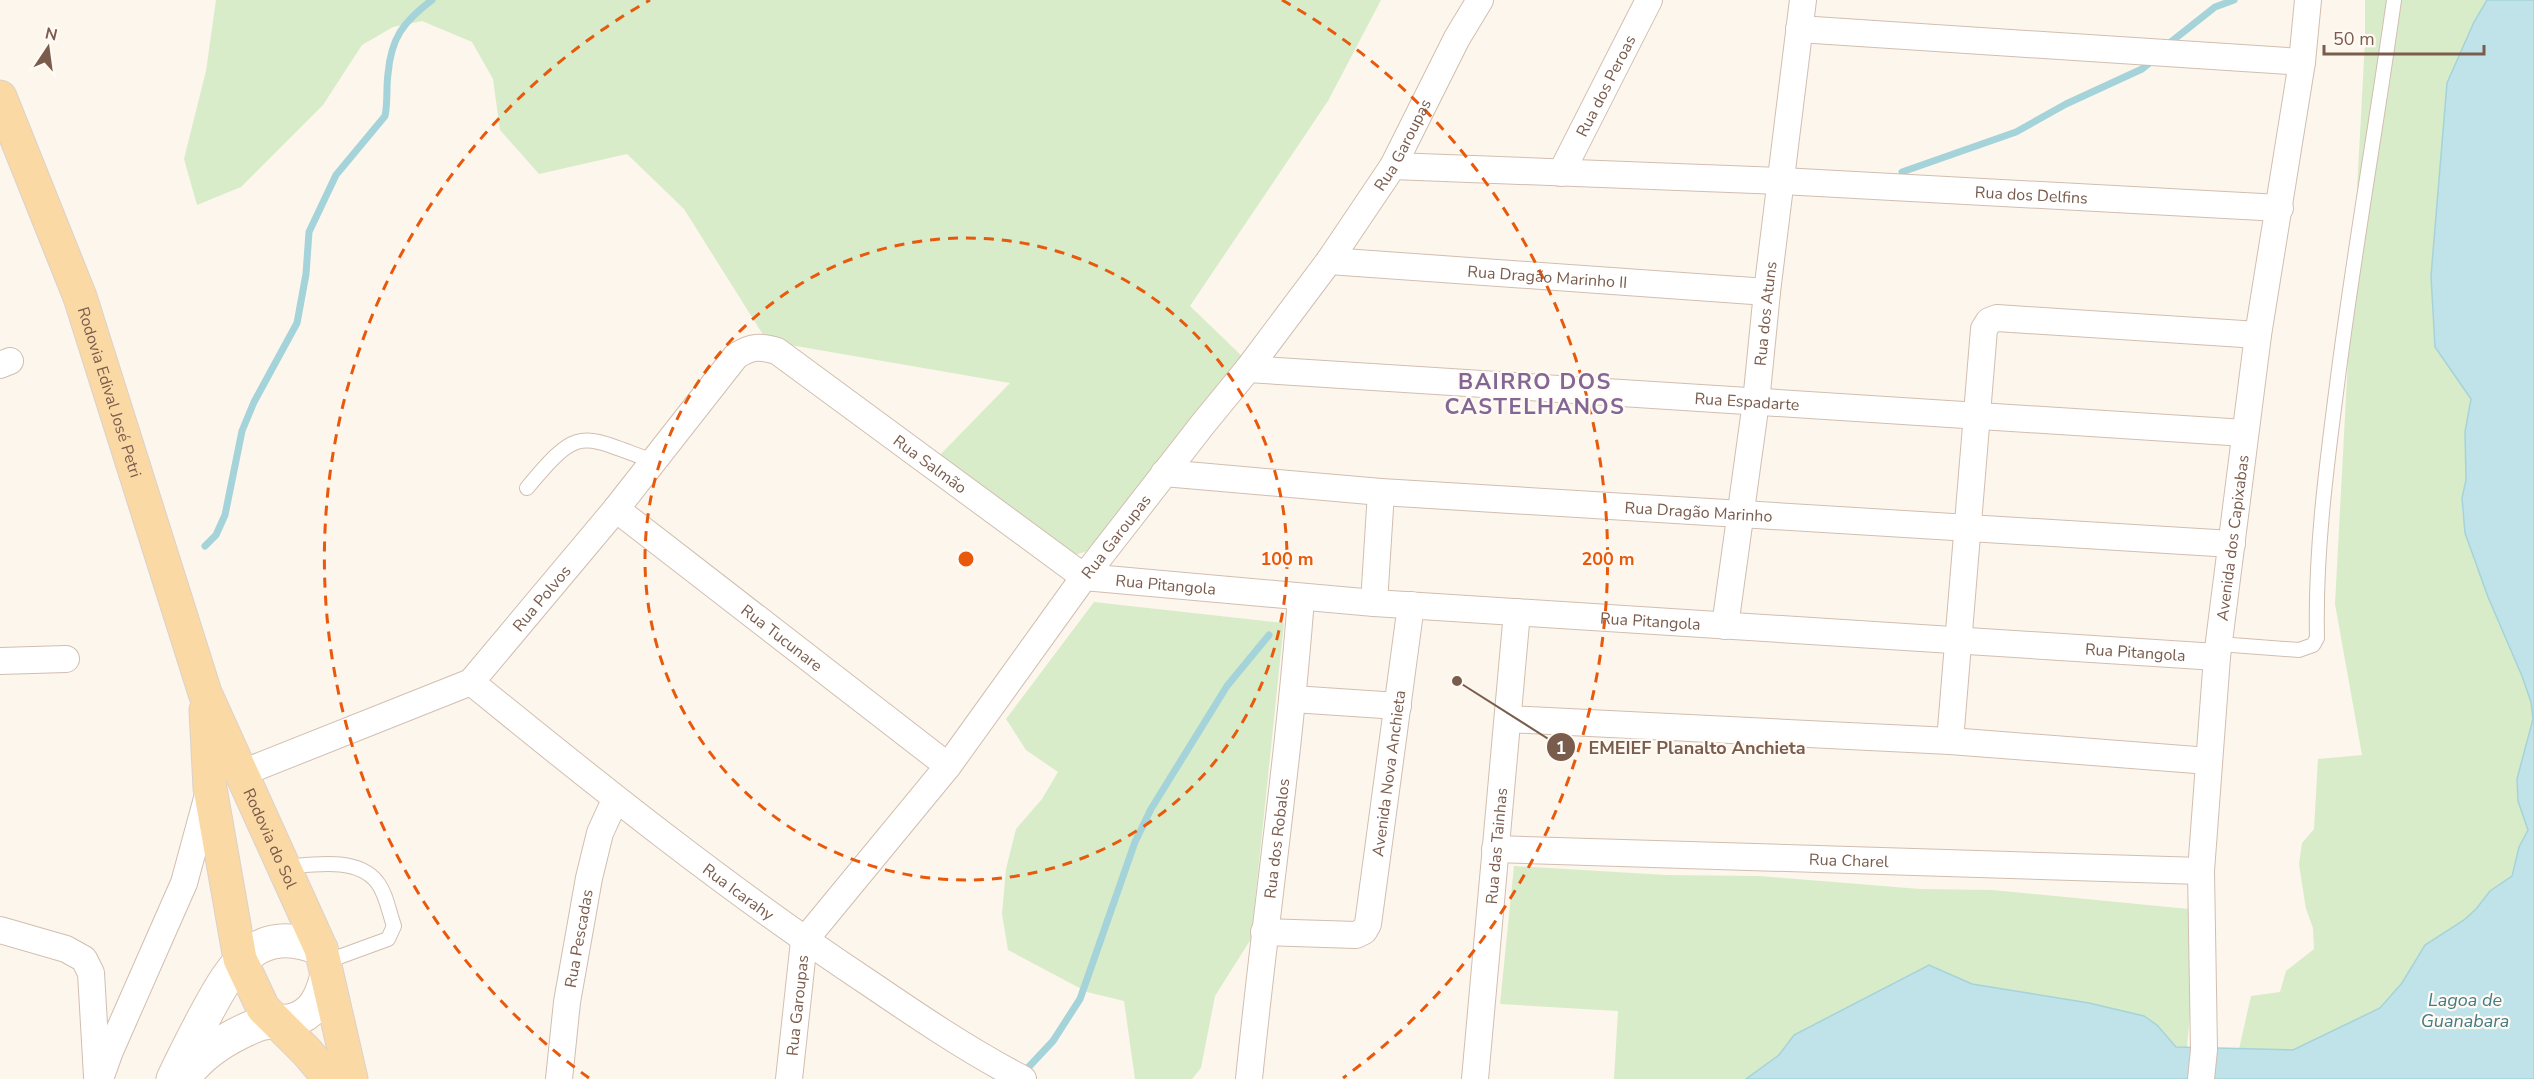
<svg xmlns="http://www.w3.org/2000/svg" width="2534" height="1079" font-family="'Nunito Sans',sans-serif">
<rect width="100%" height="100%" fill="#fdf6ec"/>
<path fill="#d8ecc9" d="M216 0H1381L1328 101 1190 306 1247 361 1097 548 1075 555 1057 550 937 458 1010 383 767 341 684 209 627 154 539 174 500 130 493 79 472 42 422 21 393 27 362 45 323 105 241 187 197 205 184 159 206 71Z
M2365 0H2487L2474 22 2436 347 2471 399 2465 432 2466 480 2462 498V510L2468 542 2475 563 2509 640 2531 702 2533 719 2517 779 2518 801 2528 830 2519 847 2510 880 2490 891 2476 909 2464 920 2425 945 2402 983 2380 1008 2293 1050 2239 1049 2251 996 2280 992 2286 971 2314 949 2313 928 2306 909 2299 864 2302 843 2314 829 2318 759 2362 755 2335 604 2365 40Z
M1094 602 1284 623 1251 939 1215 996 1201 1068 1192 1079H1135L1124 1001 1087 992 1008 950 1002 914 1006 869 1016 829 1042 799 1058 772 1026 750 1006 719Z
M1514 866 1666 875 1759 876 1920 889 1992 890 2199 910 2187 1048 2176 1047 2157 1025 2089 1003 1972 984 1929 965 1794 1035 1779 1055 1746 1079H1614L1618 1011 1500 1004Z"/>
<path fill="#bfe3e8" stroke="#a5d3da" stroke-width="1.5" d="M2487 0H2534V1079H1746L1779 1055 1794 1035 1929 965 1972 984 2089 1003 2144 1016 2157 1025 2176 1047 2293 1050 2380 1008 2402 983 2425 945 2464 920 2476 909 2490 891 2512 876 2519 847 2528 830 2518 801 2517 779 2533 719 2531 702 2522 676 2488 597 2465 533 2462 498 2466 480 2465 432 2471 399 2435 347 2431 276 2447 83 2474 22Z"/>
<g fill="none" stroke-linecap="round" stroke-linejoin="round">
<path stroke="#a5d3da" stroke-width="7" d="M2167 45 2215 7 2234 0
M1902 172 2016 132 2066 104 2142 69 2153 60
M205 546 216 535 225 515 242 431 254 402 297 323 306 274 309 232 336 175 385 116C388 102 386 88 388 74 391 38 403 22 432 0
M1023 1073 1053 1041 1080 999 1135 842 1151 809 1227 686 1269 635"/>
<g stroke="#d1beb0" stroke-width="16">
<path id="lane" d="M527 488C580 424 580 435 653 461
M2219 644 2299 650 2313 645 2317 638C2315 553 2326 470 2337 385 2353 257 2376 129 2394 0
M284 867C311 865 357 856 377 882 386 893 389 912 394 926L388 939 325 962"/>
</g>
<g stroke="#d1beb0" stroke-width="28">
<g id="street">
<path d="M1799 29 2302 62"/>
<path id="s1" d="M1393 166 1782 181 2280 208"/>
<path id="s2" d="M1561 173 1649 0"/>
<path id="s3" d="M1329 261 1767 292"/>
<path d="M0 365 10 361"/>
<path id="s4" d="M1248 369 2245 433"/>
<path id="s5" d="M1164 473 1381 492 2232 544"/>
<path id="s6" d="M616 509 948 766"/>
<path d="M1374 603 1381 492"/>
<path id="s7" d="M1725 626 1756 402 1767 292 1803 0"/>
<path d="M0 661 66 659"/>
<path id="s8" d="M471 682C600 787 730 891 869 983 919 1017 969 1051 1023 1079"/>
<path d="M1293 699 1398 706"/>
<path d="M1508 719 1950 741 2209 761"/>
<path d="M1950 741 1984 329 1989 321 1997 318 2258 335"/>
<path id="s9" d="M242 773 471 682 616 509 736 356C752 346 760 346 777 351L1084 577 1374 603 2217 657"/>
<path id="s10" d="M1495 849 2201 871"/>
<path d="M0 930 66 949 84 959 91 973 97 1076"/>
<path id="s11" d="M1264 932 1356 935 1364 931 1368 924 1411 605"/>
<path d="M100 1079 110 1051 184 883 209 791"/>
<path id="s12" d="M559 1079 567 1002 589 878 600 833 615 800"/>
<path id="s13" d="M789 1079 804 941 948 766 1084 577 1203 424 1248 369 1329 261 1393 166 1457 38 1480 0"/>
<path id="s14" d="M1249 1079C1265 918 1289 759 1301 598"/>
<path id="s15" d="M1475 1079 1517 612"/>
<path id="s16" d="M2201 1079 2204 1050 2201 871 2217 657 2258 335 2302 62 2308 0"/>
</g>
</g>
<g stroke="#d6c0b0" stroke-width="35">
<path id="secondary" d="M173 1079C184 1056 195 1034 207 1012 233 963 259 923 321 949
M183 1079C201 1053 227 1037 257 1025 268 1020 281 1023 293 1020 314 1014 321 997 326 979"/>
</g>
<g stroke="#dad1cd" stroke-width="35">
<g id="primary">
<path id="s17" d="M0 97 80 297 205 693 321 949 351 1079"/>
<path d="M206 710 210 788 240 959 263 1008 307 1052 330 1079"/>
</g>
</g>
<use href="#lane" stroke="#fff" stroke-width="14"/>
<use href="#street" stroke="#fff" stroke-width="26"/>
<use href="#secondary" stroke="#fff" stroke-width="33"/>
<use href="#primary" stroke="#fbd9a5" stroke-width="33"/>
</g>
<g fill="none" stroke="#e8590c" stroke-width="3" stroke-dasharray="10 8">
<circle cx="966" cy="559" r="321"/>
<path d="M589 1078A642 642 0 0 1 650 0M1282 0A642 642 0 0 1 1343 1078"/>
</g>
<g text-anchor="middle" stroke-width="4.5" stroke-linejoin="round" paint-order="stroke">
<g font-size="16" fill="#7a5c4d" stroke="#fffaf3">
<text dy="6" stroke="none"><textPath href="#s2" startOffset="98">Rua dos Peroas</textPath></text>
<text dy="6" stroke="none"><textPath href="#s13" startOffset="1136">Rua Garoupas</textPath></text>
<text dy="6" stroke="none"><textPath href="#s1" startOffset="639">Rua dos Delfins</textPath></text>
<text dy="6" stroke="none"><textPath href="#s3" startOffset="219">Rua Dragão Marinho II</textPath></text>
<text dy="6" stroke="none"><textPath href="#s7" startOffset="315">Rua dos Atuns</textPath></text>
<text dy="6" stroke="none"><textPath href="#s17" startOffset="315">Rodovia Edival José Petri</textPath></text>
<text dy="6" stroke="none"><textPath href="#s4" startOffset="500">Rua Espadarte</textPath></text>
<text dy="6" stroke="none"><textPath href="#s9" startOffset="900">Rua Salmão</textPath></text>
<text dy="6" stroke="none"><textPath href="#s5" startOffset="536">Rua Dragão Marinho</textPath></text>
<text dy="6" stroke="none"><textPath href="#s13" startOffset="650">Rua Garoupas</textPath></text>
<text dy="6" stroke="none"><textPath href="#s16" startOffset="543">Avenida dos Capixabas</textPath></text>
<text dy="6" stroke="none"><textPath href="#s9" startOffset="1173">Rua Pitangola</textPath></text>
<text dy="6" stroke="none"><textPath href="#s9" startOffset="356">Rua Polvos</textPath></text>
<text dy="6" stroke="none"><textPath href="#s9" startOffset="1659">Rua Pitangola</textPath></text>
<text dy="6" stroke="none"><textPath href="#s6" startOffset="210">Rua Tucunare</textPath></text>
<text dy="6" stroke="none"><textPath href="#s9" startOffset="2145">Rua Pitangola</textPath></text>
<text dy="6" stroke="none"><textPath href="#s11" startOffset="261">Avenida Nova Anchieta</textPath></text>
<text dy="6" stroke="none"><textPath href="#s14" startOffset="242">Rua dos Robalos</textPath></text>
<text dy="6" stroke="none"><textPath href="#s17" startOffset="790">Rodovia do Sol</textPath></text>
<text dy="6" stroke="none"><textPath href="#s15" startOffset="234">Rua das Tainhas</textPath></text>
<text dy="6" stroke="none"><textPath href="#s10" startOffset="354">Rua Charel</textPath></text>
<text dy="6" stroke="none"><textPath href="#s8" startOffset="340">Rua Icarahy</textPath></text>
<text dy="6" stroke="none"><textPath href="#s12" startOffset="142">Rua Pescadas</textPath></text>
<text dy="6" stroke="none"><textPath href="#s13" startOffset="74">Rua Garoupas</textPath></text>
</g>
<g font-size="18" font-style="italic" fill="#437c86" stroke="#fffaf3">
<text x="2465" y="1006">Lagoa de<tspan x="2465" dy="21">Guanabara</tspan></text>
</g>
<g font-size="22" font-weight="bold" letter-spacing="1.5" fill="#846695" stroke="#fffaf3">
<text x="1535" y="389">BAIRRO DOS<tspan x="1535" dy="25">CASTELHANOS</tspan></text>
</g>
</g>
<circle cx="966" cy="559" r="9" fill="#e8590c" stroke="#fffaf3" stroke-width="3"/>
<g font-size="18" text-anchor="middle" font-weight="bold" fill="#e8590c" stroke="#fffaf3" stroke-width="4.5" stroke-linejoin="round" paint-order="stroke">
<text x="1287" y="565">100 m</text>
<text x="1608" y="565">200 m</text>
</g>
<path fill="none" stroke="#7a5c4d" stroke-width="2" d="M1457 681L1561 747"/>
<g fill="#7a5c4d" stroke="#fffaf3" stroke-width="2">
<circle cx="1457" cy="681" r="6"/>
<circle cx="1561" cy="747" r="15"/>
</g>
<g font-size="18" text-anchor="middle" font-weight="bold" fill="#fff">
<text x="1561" y="754">1</text>
</g>
<g font-size="18" text-anchor="middle" font-weight="bold" fill="#7a5c4d" stroke="#fffaf3" stroke-width="4.5" stroke-linejoin="round" paint-order="stroke">
<text x="1697" y="754">EMEIEF Planalto Anchieta</text>
</g>
<g transform="translate(48 48) rotate(13)" stroke="#fffaf3" stroke-width="4.5" paint-order="stroke">
<path d="M0-4.5L10 22L0 15L-10 22Z" fill="#7a5c4d"/>
<text y="-9" font-size="16" font-weight="bold" text-anchor="middle" fill="#7a5c4d">N</text>
</g>
<path d="M2324 45v9h160v-9" fill="none" stroke="#7a5c4d" stroke-width="3"/>
<text x="2333" y="45" font-size="18" fill="#7a5c4d" stroke="#fffaf3" stroke-width="4.5" paint-order="stroke">50 m</text>
</svg>
